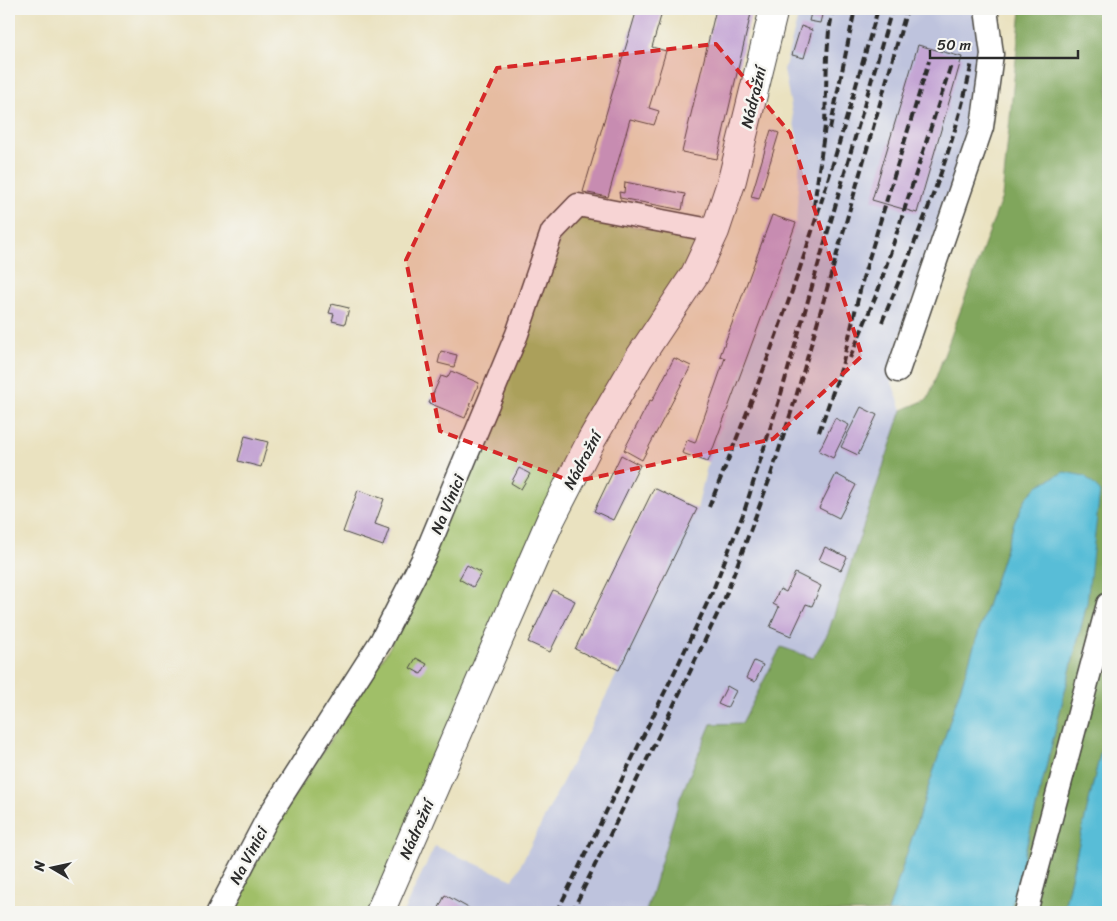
<svg xmlns="http://www.w3.org/2000/svg" width="1117" height="921" font-family="Sriracha,sans-serif">
<rect width="100%" height="100%" fill="#f6f6f2"/>
<filter id="ink" filterUnits="userSpaceOnUse"><feTurbulence type="fractalNoise" baseFrequency=".02" numOctaves="2"/><feDisplacementMap in="SourceGraphic" scale="10" xChannelSelector="R" yChannelSelector="G"/><feConvolveMatrix kernelMatrix="1 2 1 2 8 2 1 2 1" color-interpolation-filters="sRGB"/></filter>
<filter id="wash" filterUnits="userSpaceOnUse"><feTurbulence type="fractalNoise" baseFrequency=".0096" numOctaves="4" result="noise"/><feDisplacementMap in="SourceGraphic" scale="20" xChannelSelector="R" yChannelSelector="G"/><feGaussianBlur stdDeviation="1.12" result="paint"/><feColorMatrix in="noise" values="0 0 0 0 0 0 0 0 0 0 0 0 0 0 0 0 0 1.4 0 .05"/><feComposite in="paint" operator="in"/></filter>
<g filter="url(#wash)">
<rect width="100%" height="100%" fill="#eae2c0"/>
<path fill="#bec3dd" d="M800 9H980L984 35 980 73 966 146 888 372 902 410 828 633 813 659 781 647 742 723 711 725 680 798 646 912H403L435 846 513 880 619 670 697 509 708 462 781 265 796 223 800 154 784 70Z"/>
<path fill="#a0bf67" stroke="#667549" d="M581 216 700 239 369 912H230L276 825 390 647 561 237Z"/>
<path fill="#80a65c" stroke="#566844" d="M1019 9H1108V720L1063 912H1010L1087 603 1026 498 1014 523 888 912H646L680 798 711 724 742 723 781 647 813 658 828 633 902 410 928 399 1002 197 1021 10Z"/>
<path fill="#59bdd7" stroke="#427481" d="M1064 472 1085 476 1100 491 1087 603 1010 912H888L1014 523 1026 498 1039 485Z
M1108 720V912H1063Z"/>
<g id="blocks">
<path fill="#c4a5d4" d="M637 9H663L652 47 666 51 649 108 659 111 654 125 630 119 608 197 583 192Z
M716 9H752L717 159 682 152Z
M812 9 823 11 820 23 809 21Z
M801 26 812 30 804 58 792 55Z
M918 45 962 57 917 213 872 200Z
M771 130 779 133 759 199 751 197Z
M625 182 685 194 682 210 620 198 619 192 624 193Z
M772 215 796 223 781 265 708 462 682 453 687 440 695 443 725 358 720 356Z
M332 304 349 308 345 324 332 321 334 314 329 313Z
M441 351 457 355 454 367 438 363Z
M674 358 691 366 642 460 624 450 650 400 652 401Z
M451 371 479 383 465 418 429 403 441 376 447 378Z
M861 407 877 415 858 455 841 447Z
M835 418 849 425 833 458 819 451Z
M245 436 268 442 261 467 238 461Z
M621 455 640 465 613 520 594 511Z
M519 468 530 474 521 489 511 483Z
M836 474 856 485 839 518 819 508Z
M654 488 697 509 619 670 575 649Z
M358 490 384 499 375 524 389 529 383 546 343 532Z
M825 547 847 557 841 570 819 560Z
M467 565 481 573 473 587 459 579Z
M795 573 821 586 812 606 806 604 791 636 770 627 779 607 773 604 780 589 786 592Z
M553 590 575 601 550 652 528 642Z
M416 658 427 664 421 674 410 668Z
M754 661 763 665 755 682 746 678Z
M727 686 736 691 727 708 718 704Z
M445 895 474 911V912H437Z"/>
</g>
</g>
<g filter="url(#ink)">
<use href="#blocks" fill-opacity="0" stroke="#484641" stroke-width="1"/>
<g fill="none" stroke-linecap="round" stroke-linejoin="round">
<g stroke="#484641" stroke-width="25">
<path id="minor" d="M898 371 982 127 992 54 986 9
M218 912 267 819 381 641 426 553 517 334 552 232 578 205 715 231
M1026 912 1108 604"/>
</g>
<g stroke="#484641" stroke-width="30">
<path id="major" d="M380 912 551 519 592 439 639 358 695 274 715 231 732 180 774 9"/>
</g>
<use href="#minor" stroke="#fff" stroke-width="22"/>
<use href="#major" stroke="#fff" stroke-width="28"/>
<path stroke="#2b2b2b" stroke-width="4" stroke-dasharray="8 4" stroke-linecap="butt" d="M830 129 855 9
M814 206 825 126 827 56 829 31 833 9
M882 322C917 237 954 152 972 62
M850 358 879 288 951 65
M819 432 842 366 863 278 929 61
M709 507C749 409 788 310 819 209 840 142 859 75 878 9
M557 912 676 669 711 595 744 512 781 394 892 9
M572 912 687 678 724 600 770 478 796 397 907 9"/>
</g>
</g>
<path fill="#d62828" fill-opacity="0.2" stroke="#d62828" stroke-width="4" stroke-dasharray="10 6" stroke-linejoin="round" d="M716 44 790 133 862 356 773 439 573 482 440 431 406 260 497 68Z"/>
<g text-anchor="middle" stroke-width="5" stroke-linejoin="round" paint-order="stroke">
<g font-size="16" fill="#2b2b2b" stroke="#f6f6f2">
<text transform="translate(753 97) rotate(-76)" y="6">Nádražní</text>
<text transform="translate(582 460) rotate(-62)" y="6">Nádražní</text>
<text transform="translate(447 504) rotate(-67)" y="6">Na Vinici</text>
<text transform="translate(416 829) rotate(-66)" y="6">Nádražní</text>
<text transform="translate(248 855) rotate(-62)" y="6">Na Vinici</text>
</g>
</g>
<rect width="1117" height="921" fill="none" stroke="#f6f6f2" stroke-width="30"/>
<g transform="translate(52 868) rotate(279)" stroke="#f6f6f2" stroke-width="4" paint-order="stroke">
<path d="M0-4L9 19L0 12L-9 19Z" fill="#2b2b2b"/>
<text y="-8" font-size="14" font-weight="bold" text-anchor="middle" fill="#2b2b2b">N</text>
</g>
<path d="M930 50v8h148v-8" fill="none" stroke="#2b2b2b" stroke-width="2.5"/>
<text x="937" y="50" font-size="15" fill="#2b2b2b" stroke="#f6f6f2" stroke-width="4" paint-order="stroke">50 m</text>
</svg>
